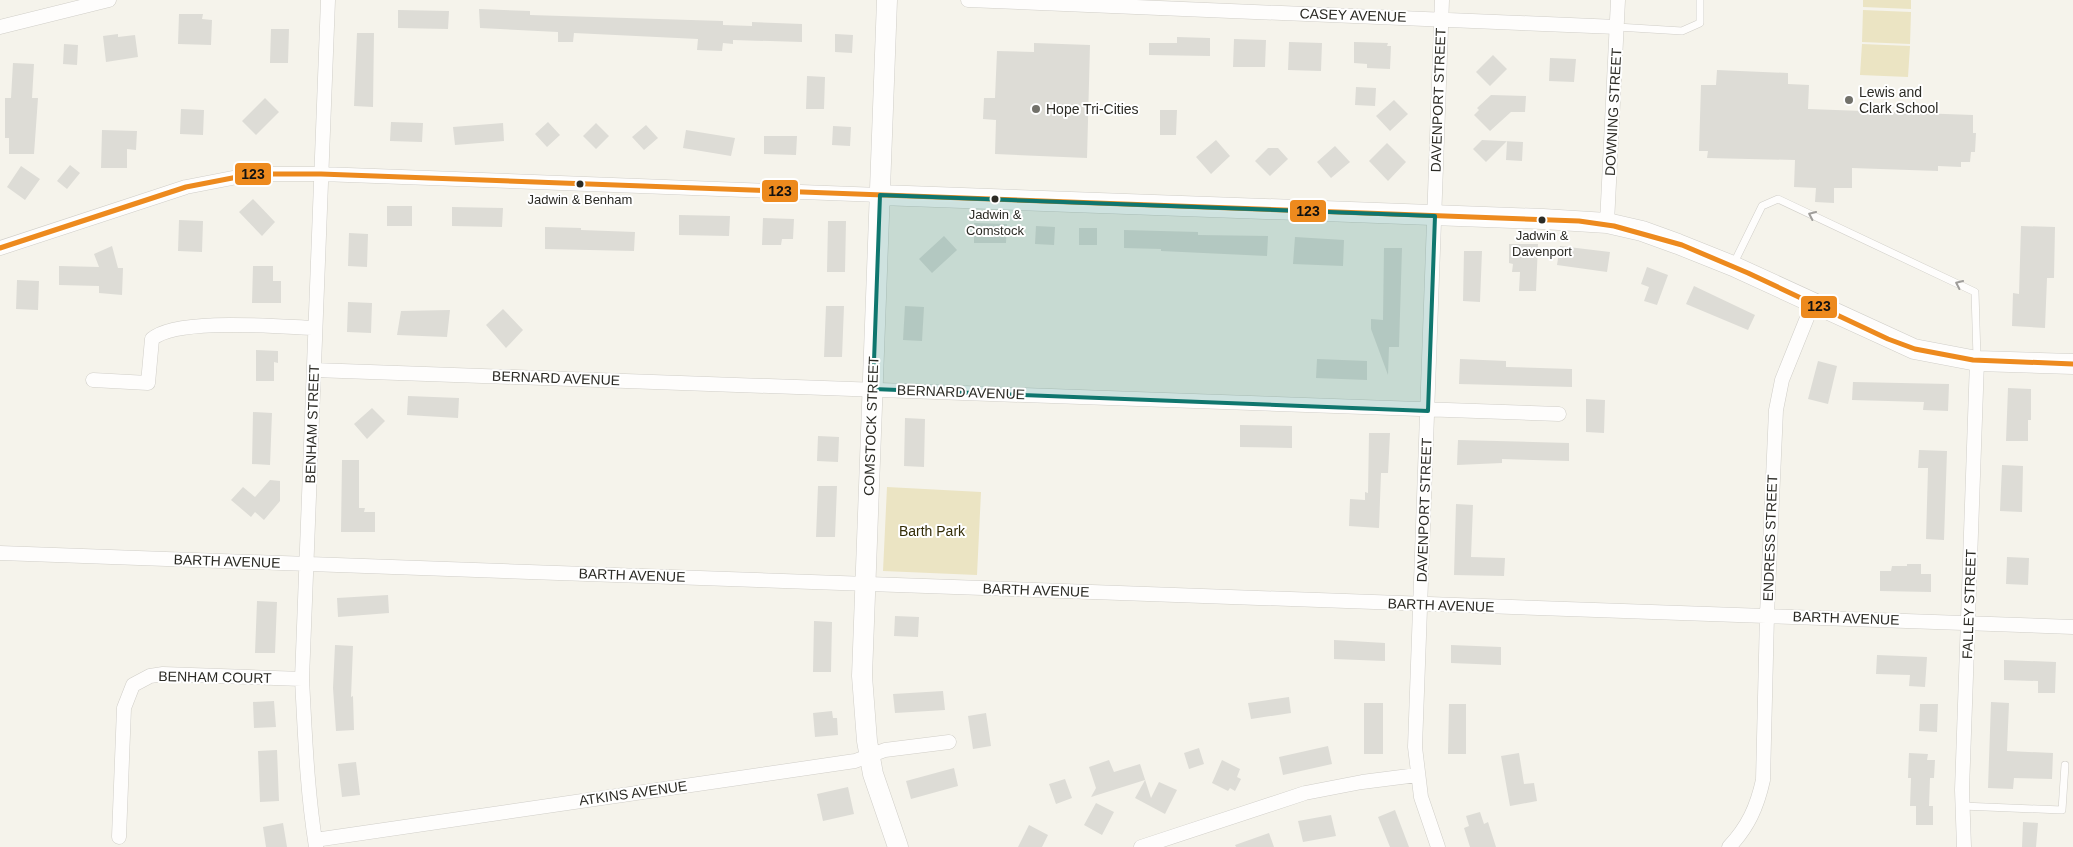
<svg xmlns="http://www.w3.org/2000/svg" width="2073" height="847" font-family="Arial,sans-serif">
<rect width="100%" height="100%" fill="#f5f3eb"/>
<path fill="#ebe4c3" d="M1863 0H1911V9L1863 7Z
M1863 10 1911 12 1910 44 1862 42Z
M1862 44 1910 46 1908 77 1860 75Z
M887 487 981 492 977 575 883 571Z"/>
<path fill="#dddcd6" d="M479 9 530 11V15L723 21V25L752 26V22L802 24V42L733 40V44L723 43 722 51 697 50 698 39 574 33 573 42H558V32L480 28Z
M398 10 449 11 448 29 398 28Z
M179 14H203L202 19 212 20 211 45 178 44Z
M271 29H289L288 63H270Z
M357 33H374L373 107 354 106Z
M118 34V37L135 35 138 57 106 62 103 36Z
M835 34 853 35 852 53 835 52Z
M1177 37 1210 38V56L1149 55V43H1177Z
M1234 39 1266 40 1265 67H1233Z
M1289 42 1322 43 1321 71 1288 70Z
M1354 42 1388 43 1387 46H1391L1390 69 1367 68V64L1354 63Z
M1034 43 1090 45 1087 158 995 154 996 120 983 119 984 98H995L997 51 1034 52Z
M64 44 78 45 77 65 63 64Z
M1493 55 1507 69 1490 86 1476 72Z
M1550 58 1576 59 1574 82 1549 81Z
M13 63 34 64 32 98H38L34 154H9V138H5V98H11Z
M1717 70 1788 73V84L1809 85 1808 109 1973 115V133H1976L1975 152H1971L1970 162H1961V167L1938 166V171L1852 168V188H1834V203L1815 202 1816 188 1794 187 1795 160 1707 158 1708 151H1699L1701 85H1716Z
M807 76 825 77 824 109H806Z
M1356 87 1376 88 1375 106 1355 105Z
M1491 95 1526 96 1525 112H1511L1490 131 1474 115 1479 110 1477 108Z
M265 98 279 112 256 135 242 121Z
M1394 100 1408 114 1390 131 1376 116Z
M181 109 204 110 203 135 180 134Z
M1160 110H1177L1176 135H1160Z
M391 122 423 123 422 142 390 141Z
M548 122 560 135 547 147 535 134Z
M503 123 504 141 455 145 453 127Z
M596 123 609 136 596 149 583 136Z
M646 125 658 138 644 150 632 137Z
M833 126 851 127 850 146 832 145Z
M102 130 137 131 136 150 127 149V168H101Z
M686 130 735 138 731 156 683 148Z
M764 136H797L796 155 764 154Z
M1216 140 1230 156 1211 174 1196 157Z
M1482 140 1523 142 1522 161 1506 160 1507 141 1486 162 1473 149Z
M1387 143 1406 162 1388 181 1369 161Z
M1335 146 1350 162 1331 178 1317 162Z
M1268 148H1278L1288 159 1270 176 1255 161Z
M70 165 80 173 67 189 57 181Z
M21 166 40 179 25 200 7 187Z
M253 199 275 222 262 236 239 212Z
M387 206H412V226H387Z
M452 207 503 208 502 227 452 226Z
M679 215 730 216 729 236 679 235Z
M763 218 794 219 793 239H782L781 245H762Z
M179 220 203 221 202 252 178 251Z
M828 221H846L845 272H827Z
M974 223 1007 224 1006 243H974Z
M1036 226 1055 227 1054 245 1035 244Z
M2021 226 2055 227 2054 278H2047L2045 328 2012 326 2013 293 2019 294Z
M545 227 581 228V230L635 232 634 251 545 249Z
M1079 228H1097V245H1079Z
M1124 230 1198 232V235L1268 236 1267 256 1161 251V249L1124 248Z
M349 233 368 234 367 267 348 266Z
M944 236 957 250 932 273 919 259Z
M1295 237 1344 240 1343 266 1293 264Z
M1509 244H1538L1536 291H1519L1520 272H1512L1513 264 1509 263Z
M112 246 118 268H123L122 295 99 293V286L59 285V266L99 267 94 254Z
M1560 246 1610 252 1607 272 1557 265Z
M1384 248H1402L1399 347H1389L1388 375 1371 329V319L1383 320Z
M1464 251H1482L1480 302 1463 301Z
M253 266H273V281H281V303H252Z
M1647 267 1668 275 1657 305 1644 301 1649 287 1641 284Z
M17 280 39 281 38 310 16 309Z
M1694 286 1755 315 1748 330 1686 304Z
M348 302 372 303 371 333 347 332Z
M826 306H844L842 357H824Z
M905 306 924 307 922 341 903 340Z
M503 309 523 330 506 348 486 325Z
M450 310 447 337 397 335 401 311Z
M256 350 278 351V363L274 362V381H256Z
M1317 359 1367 361V380L1316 378Z
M1460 359 1506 361V367L1572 369V387L1459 384Z
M1818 361 1837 366 1828 404 1808 399Z
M1853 382 1949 384 1948 411 1923 410 1924 402 1852 400Z
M2008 388 2031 389V420H2028V441H2006Z
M408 396 459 398 458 418 407 415Z
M1586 399 1605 400 1604 433 1586 432Z
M372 408 385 421 367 439 354 424Z
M253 412 272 413 270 465 252 464Z
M905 418 925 419 924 467 904 466Z
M1240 425 1292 426V448L1240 447Z
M1369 433H1390L1388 473H1381L1379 528 1349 526 1350 499 1365 500V492L1368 493Z
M818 436 839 437 838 462 817 461Z
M1458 440 1569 443V461L1502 459V463L1457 465Z
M1919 450 1947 451 1944 540 1926 539 1928 468H1918Z
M342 460H359V508H365L364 512H375V532H341Z
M2002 465 2023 466 2022 512 2000 511Z
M270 480 280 481V501L264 520 255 512 251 517 231 500 243 487 255 497Z
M818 486H837L835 537H816Z
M1456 504 1473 505 1471 557 1505 558 1504 576 1454 575Z
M2007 557 2029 558 2028 585 2006 584Z
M1907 564H1921V574H1931V592L1880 591V571H1891L1892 566H1907Z
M388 595 389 613 338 617 337 598Z
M257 601 277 602 275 653H255Z
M895 616 919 617 918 637 894 636Z
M814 621 832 622 831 672H813Z
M1334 640 1385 643V661L1334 659Z
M335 645 353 646 351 697 353 696 354 730 336 731 333 688Z
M1451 645 1501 647V665L1451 663Z
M1877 655 1927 657 1925 687 1909 686 1910 675 1876 674Z
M2004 660 2056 662 2055 693H2038V681L2004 680Z
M943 691 945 710 895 713 893 694Z
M1289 697 1291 713 1251 719 1248 703Z
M274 701 276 727 254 728 253 702Z
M1991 702 2009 703 2007 751 2053 753 2052 779 2014 778 2013 789 1988 788Z
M1364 703H1383V754H1364Z
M1449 704H1466V754H1448Z
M1920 704H1938L1937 732 1919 731Z
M832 711 833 718H837L838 735 815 737 813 713Z
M986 713 991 746 973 749 968 716Z
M1328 746 1332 764 1283 775 1279 757Z
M1199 748 1204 764 1189 769 1184 753Z
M277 750 279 801 260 802 258 751Z
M1519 753 1524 784 1534 783 1537 801 1510 806 1501 756Z
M1909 753 1928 754 1927 760H1935L1934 778H1930L1929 806H1933V825H1916V806H1910L1911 778H1908Z
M1109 760 1114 772 1140 764 1151 798 1159 782 1177 790 1165 814 1135 798 1145 780 1091 797 1096 788 1089 767Z
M1222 760 1240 769 1237 777 1241 779 1235 791 1230 788 1228 791 1212 783Z
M356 762 360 795 342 797 338 764Z
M954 768 958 786 911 799 906 781Z
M1065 779 1072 798 1056 804 1049 784Z
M848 787 854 814 823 821 817 794Z
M1096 803 1114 812 1102 835 1084 825Z
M1395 810 1409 847H1390L1378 817Z
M1480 812 1484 824 1488 822 1496 847H1470L1464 828 1469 826 1466 816Z
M1331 815 1336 836 1303 842 1298 821Z
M2023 822 2038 823 2036 847H2022Z
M283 823 287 847H266L263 827Z
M1029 825 1048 835 1042 847H1018Z
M1269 833 1274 847H1236L1235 845Z"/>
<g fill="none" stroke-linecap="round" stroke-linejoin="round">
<g stroke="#d0cec8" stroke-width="8">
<path id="lane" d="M1617 27 1682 31 1700 23V0
M1733 265 1762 206 1778 199 1975 292 1977 358
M1962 806 2062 810 2065 765"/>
</g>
<g stroke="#d0cec8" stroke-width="15">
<path id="street" d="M968 0 1617 27
M0 27 109 0
M1607 223 1618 0
M0 248 186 187 253 174H321L880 195
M314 370 1559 414
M93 380 148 383 152 339C177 317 281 327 315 328
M0 553 2073 627
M119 837 124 708 133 685 150 676 163 674 302 679
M315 840 855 761 885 750 949 742
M316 847C307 791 305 735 302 679L328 0
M1141 847 1305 793 1362 782 1417 775
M1438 847 1421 797 1415 747 1442 0
M1729 847C1748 827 1757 807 1763 780L1767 615 1776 410 1782 380 1813 303
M1964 847 1962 790 1977 361"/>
</g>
<g stroke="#d0cec8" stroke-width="21">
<path id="secondary" d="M887 0 862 676 867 741 873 774 898 847
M880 195 1543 219 1607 223 1642 231 1678 244 1733 266 1914 349 1977 361 2073 364"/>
</g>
<use href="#lane" stroke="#fefdfc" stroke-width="7"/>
<use href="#street" stroke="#fefdfc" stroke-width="14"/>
<use href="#secondary" stroke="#fefdfc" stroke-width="20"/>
<g stroke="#fff" stroke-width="9">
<path id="bus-1" d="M0 248 186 187 253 174H321L1579 221 1614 226 1682 245 1748 273 1888 339 1915 349 1973 360 2073 364"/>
</g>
<use href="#bus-1" stroke="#ed8a1e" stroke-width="5"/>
</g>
<defs><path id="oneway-chevron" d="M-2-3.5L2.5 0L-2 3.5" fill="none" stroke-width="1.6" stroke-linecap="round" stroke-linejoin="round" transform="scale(1.25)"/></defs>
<g stroke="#a09e9b">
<use href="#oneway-chevron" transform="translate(1812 215) rotate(-155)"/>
<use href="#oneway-chevron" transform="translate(1959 284) rotate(-155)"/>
</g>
<path fill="#0f766e" fill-opacity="0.2" stroke="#0f766e" stroke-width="4" stroke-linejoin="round" d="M880 195 1435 216 1428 411 873 389Z"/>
<g fill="#72716a" stroke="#fff" stroke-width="2">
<circle cx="1849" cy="100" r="5"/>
<circle cx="1036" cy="109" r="5"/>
</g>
<g fill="#2c2b25" stroke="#fff" stroke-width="2">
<circle cx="580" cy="184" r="4.5"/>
<circle cx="995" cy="199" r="4.5"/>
<circle cx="1542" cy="220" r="4.5"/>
</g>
<g text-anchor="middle" stroke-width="4" stroke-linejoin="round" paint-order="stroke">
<g font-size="13" fill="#2c2b25" stroke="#fff">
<text x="580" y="204">Jadwin &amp; Benham</text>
<text x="995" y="219">Jadwin &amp;<tspan x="995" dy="16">Comstock</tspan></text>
<text x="1542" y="240">Jadwin &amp;<tspan x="1542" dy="16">Davenport</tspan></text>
</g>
<g font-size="14" fill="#2c2b25" stroke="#fff">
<text transform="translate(1353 15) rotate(2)" y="5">CASEY AVENUE</text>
<text transform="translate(1438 100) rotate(-88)" y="5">DAVENPORT STREET</text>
<text transform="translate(1613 112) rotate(-87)" y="5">DOWNING STREET</text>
<text transform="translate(556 378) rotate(2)" y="5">BERNARD AVENUE</text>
<text transform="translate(961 392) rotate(2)" y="5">BERNARD AVENUE</text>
<text transform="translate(312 424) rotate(-88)" y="5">BENHAM STREET</text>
<text transform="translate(871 426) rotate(-88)" y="5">COMSTOCK STREET</text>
<text transform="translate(1424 510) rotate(-88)" y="5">DAVENPORT STREET</text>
<text transform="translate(1770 538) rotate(-88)" y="5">ENDRESS STREET</text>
<text transform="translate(227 561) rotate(2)" y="5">BARTH AVENUE</text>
<text transform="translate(632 575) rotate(2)" y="5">BARTH AVENUE</text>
<text transform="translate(1036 590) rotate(2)" y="5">BARTH AVENUE</text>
<text transform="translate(1969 604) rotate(-88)" y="5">FALLEY STREET</text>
<text transform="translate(1441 605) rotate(2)" y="5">BARTH AVENUE</text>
<text transform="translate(1846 618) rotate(2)" y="5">BARTH AVENUE</text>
<text transform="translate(215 677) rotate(1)" y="5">BENHAM COURT</text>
<text transform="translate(633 793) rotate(-8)" y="5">ATKINS AVENUE</text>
</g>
<g font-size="14" fill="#2c2b25" stroke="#fff" text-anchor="start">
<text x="1859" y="97">Lewis and<tspan x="1859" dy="16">Clark School</tspan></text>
<text x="1046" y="114">Hope Tri-Cities</text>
</g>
<g font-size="14" fill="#342d07" stroke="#fff">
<text x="932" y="536">Barth Park</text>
</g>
</g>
<g stroke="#fff" stroke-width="2">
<rect x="234" y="162" width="38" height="24" rx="5" fill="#ed8a1e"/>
<rect x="761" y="179" width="38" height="24" rx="5" fill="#ed8a1e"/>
<rect x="1289" y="199" width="38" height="24" rx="5" fill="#ed8a1e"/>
<rect x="1800" y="295" width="38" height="24" rx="5" fill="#ed8a1e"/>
</g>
<g font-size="14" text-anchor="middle" font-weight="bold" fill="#111">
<text x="253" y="179">123</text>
<text x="780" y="196">123</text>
<text x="1308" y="216">123</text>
<text x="1819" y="311">123</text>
</g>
</svg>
